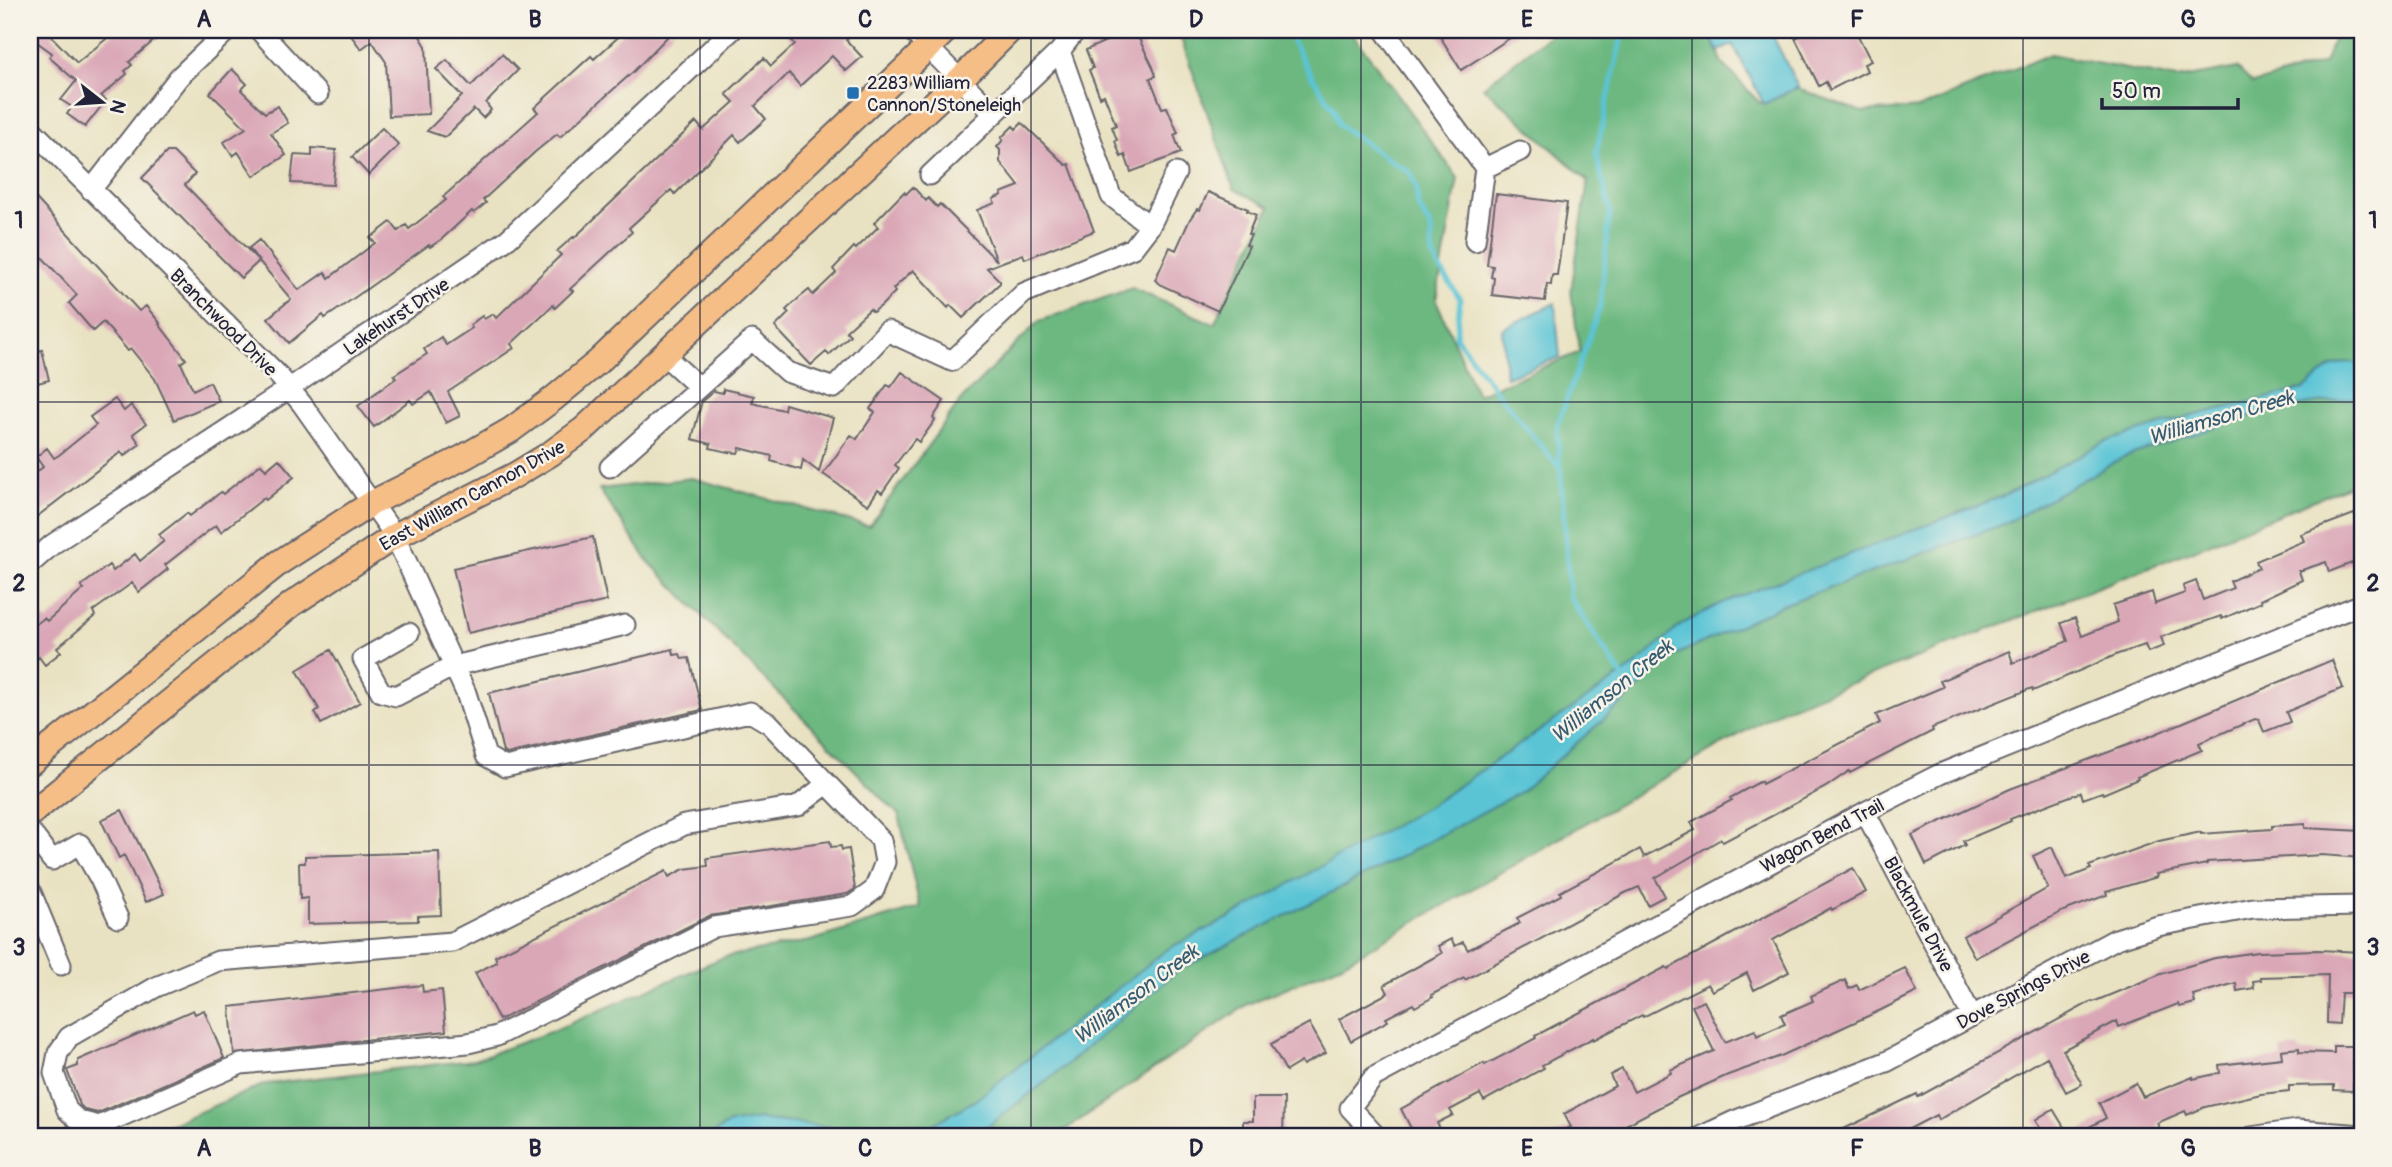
<svg xmlns="http://www.w3.org/2000/svg" width="2392" height="1167" font-family="Pangolin,sans-serif">
<rect width="100%" height="100%" fill="#f7f3e8"/>
<filter id="ink" filterUnits="userSpaceOnUse"><feTurbulence type="fractalNoise" baseFrequency=".0143" numOctaves="2"/><feDisplacementMap in="SourceGraphic" scale="14" xChannelSelector="R" yChannelSelector="G"/><feConvolveMatrix kernelMatrix="1 2 1 2 8 2 1 2 1" color-interpolation-filters="sRGB"/></filter>
<filter id="wash" filterUnits="userSpaceOnUse"><feTurbulence type="fractalNoise" baseFrequency=".00686" numOctaves="4" result="noise"/><feDisplacementMap in="SourceGraphic" scale="28" xChannelSelector="R" yChannelSelector="G"/><feGaussianBlur stdDeviation="1.57" result="paint"/><feColorMatrix in="noise" values="0 0 0 0 0 0 0 0 0 0 0 0 0 0 0 0 0 1.4 0 .05"/><feComposite in="paint" operator="in"/></filter>
<g filter="url(#wash)">
<rect width="100%" height="100%" fill="#e9e2c2"/>
<path fill="#6cb880" stroke="#476d5e" stroke-width="2" d="M1178 30H1350L1458 178 1436 300 1477 395 1580 352 1571 291 1588 181 1483 87 1556 30H1715L1721 62 1760 103 1781 96 1794 87 1862 112 1920 108 2050 54 2177 79 2237 68 2253 84 2324 63 2337 30H2362V480L2206 545 1782 710 1342 964 1248 1004 1055 1137H141L265 1084 474 1060 555 1030 724 957 810 941 920 907 899 815 648 561 599 489 692 478 869 526 963 398 1039 321 1132 288 1214 324 1270 207 1234 189Z"/>
<path fill="#5ac4d5" stroke="#3e7388" stroke-width="2" d="M1706 30H1770L1798 87 1764 104 1733 45 1718 51Z
M1555 303 1560 357 1506 377 1502 329Z
M2347 362 2362 363V397L2269 410 2124 457 2004 524 1785 604 1665 660 1637 690 1522 791 1393 861 1177 971 1053 1076 979 1133 971 1137H708L728 1124 758 1119 896 1135 921 1131 974 1101 1169 948 1227 919 1429 806 1633 667 1682 624 1719 604 2008 494 2104 442 2187 417 2304 389 2331 367Z"/>
<g fill="none" stroke-linecap="round" stroke-linejoin="round">
<path stroke="#5ac4d5" stroke-width="5" d="M1286 30 1311 75 1334 109 1339 125 1391 161 1410 172 1416 186 1418 206 1431 228 1433 257 1460 299 1456 337 1492 386 1560 469
M1623 30 1596 154 1610 210 1600 307 1557 426 1570 598 1624 679"/>
</g>
<g id="blocks">
<path fill="#daa7b7" d="M30 30H57L52 37 77 63 117 30H166L129 62 132 65 125 71 127 74 101 96 106 100 85 127 67 114 72 107 61 100 76 81 49 57 52 53 30 37Z
M347 30H416L426 46 429 114 389 116 386 62 372 41 361 49Z
M626 30H674L634 71 560 137 557 134 535 152 483 200 486 203 474 213 472 211 442 239 430 247 429 245 337 310 325 318 323 315 289 343 268 318 291 299 259 261 241 278 142 178 167 152H173L195 174 185 185 258 260 249 248 259 240 299 290 325 272 329 278 375 243 370 238 391 222 398 231 406 225 409 229 446 200 443 197 538 112 534 108 591 56 594 59Z
M782 30H857L846 40 862 57 846 71 832 56 800 86 789 73 755 106 766 119 740 142 734 135 675 194 671 190 629 228 632 232 570 289 573 291 555 308 553 305 511 344 514 348 448 392 460 416 446 423 431 392 413 404 410 400 374 427 358 406 396 378 394 375 427 354 424 349 441 337 446 345 472 328 470 325 482 316 484 319 493 314 496 318 561 255 557 251 573 237 574 238 696 122 703 130 734 102 726 94 764 58 771 66 795 44Z
M1436 30H1522L1461 70Z
M1799 30H1855L1871 61 1864 64 1867 71 1830 90 1826 82 1819 86 1795 38 1802 35Z
M1135 31 1153 67 1156 76 1150 78 1162 108 1167 107 1178 133 1174 135 1181 153 1131 172 1125 155 1121 157 1115 141 1117 140 1112 127 1116 125 1104 95 1100 97 1089 70 1093 68 1086 50 1126 32V35Z
M502 54 518 70 486 103 491 110 483 118 474 109 445 137 427 131 462 96 436 69 447 60 471 86Z
M232 69 247 84 241 90 265 113 278 106 288 123 271 133 286 155 254 176 238 152 233 156 224 142 246 128 210 93Z
M1022 123 1066 165 1069 164 1094 231 1025 259 1023 254 987 268 1000 281V283L963 318 950 305 948 308 913 270 893 289 895 292 881 306 873 312 870 309 846 331 850 335 829 355 826 352 811 365 775 327 789 313 786 310 799 298 809 290 813 295 836 273 833 269 854 247 856 249 878 227 874 223 904 192 906 194 913 187 926 201 928 198 937 207 940 204 997 261 977 210 995 203 993 199 1002 195 1001 193 1019 186 1000 162V150L997 147 1003 140 1001 138 1013 126 1016 129Z
M382 128 399 145 369 175 352 157Z
M312 148 336 150 333 185 291 183 294 155 312 156Z
M30 192 139 311 146 306 160 323 159 324 186 359 181 363 193 390 210 382 219 401 174 420 155 379 131 349 128 351 103 322 93 331 69 303 77 295 30 244Z
M1208 192 1248 209 1247 211 1256 215 1248 234 1251 235 1246 245 1249 246 1218 311 1163 286 1155 280 1170 247 1176 250 1190 219 1197 209 1200 210Z
M1496 194 1567 203 1557 275H1552L1551 285 1547 284 1545 301 1492 295 1494 278 1491 277 1493 266 1487 265Z
M42 350 49 380 30 385V353Z
M902 372 944 401 933 418 935 420 925 434 919 442 915 439 895 465 899 468 882 493 878 490 868 505 823 474 851 435 857 439 875 412 870 409 887 385 891 387Z
M723 389 754 396 752 403 784 410 785 404 833 418 819 472 803 460 801 470 771 461 772 456 740 448 738 453 728 452 710 448 711 444 692 439 702 401 714 391 723 393Z
M115 399 124 411 131 405 146 424 133 434 140 444 124 456 121 452 30 522V477L43 467 36 457 47 448 54 458 59 455 96 425 90 417Z
M279 459 294 477 266 500 264 498 221 532 216 525 165 565 168 569 139 592 132 583 93 611 95 616 57 648 61 652 45 665 39 657 30 665V629L44 618 47 621 84 589 81 586 109 565 113 571 135 554 140 561 164 541 159 535 187 513 190 516 221 492 223 494 261 464 266 470Z
M2362 511V559L2329 572 2326 562 2299 571 2302 580 2260 600 2261 602 2222 619 2221 616 2161 637 2164 646 2148 652 2145 645 2118 654 2033 691 2032 688 1932 728 1933 731 1850 773 1849 771 1826 787 1723 842 1721 839 1655 878 1665 896 1648 905 1639 887 1625 893 1465 980 1464 978 1431 995 1433 997 1415 1007 1413 1004 1386 1018 1388 1021 1351 1041 1339 1019 1388 993 1384 985 1442 953 1438 946 1451 939 1455 946 1463 942 1468 950 1520 923 1517 918 1561 895 1560 892 1640 849 1644 857 1695 830 1691 822 1732 800 1730 798 1761 781 1762 784 1880 723 1876 715 1943 687 1940 681 2009 651 2013 663 2068 641 2061 623 2075 618 2082 636 2118 622 2113 605 2152 592 2155 604 2185 593 2183 586 2196 581 2203 600 2233 588 2230 581 2259 568 2256 561 2304 541 2301 534Z
M593 537 607 601 468 633 453 568Z
M673 649 674 655 680 654 682 659 689 658 702 710 507 754 503 752 489 693Z
M331 650 360 702 321 724 315 712 319 709 297 670Z
M2332 660 2343 688 2286 712 2290 722 2264 732 2259 720 2255 719 2199 743 2202 750 2137 777 2138 779 2103 794 2102 792 2083 799 2081 792 2010 819 2011 821 1963 841 1965 845 1926 865 1912 835 2010 789 2141 740Z
M122 810 164 894 146 902 124 855 119 858 101 820Z
M2305 824V828L2362 831V858L2322 855 2207 862V864L2156 874 2157 877 2106 892 2107 895 2061 912 1975 958 1963 936 2048 888 2033 856 2052 847 2066 879 2091 869 2089 866 2159 841 2201 832V834L2272 829V826Z
M830 841 831 847 841 846 842 850 849 849 855 889 847 894 709 916 499 1020 475 973 497 962 495 956 666 871 669 877 684 869 708 866 707 858Z
M439 852 441 915 418 916V921L308 924V898L300 899 299 863H305V856Z
M1853 868 1866 892 1832 910 1831 908 1773 940 1789 972 1754 990 1747 973 1712 991 1708 984 1643 1017 1642 1015 1593 1040V1038L1542 1065 1544 1068 1484 1101 1480 1094 1450 1110 1453 1115 1437 1123 1442 1132 1432 1137H1426L1423 1131 1415 1136 1401 1109 1484 1063 1485 1065 1536 1038 1535 1036 1573 1016 1666 967 1668 969Z
M2318 950 2362 952V985H2357V993H2341L2339 1024 2327 1023 2328 975 2260 977 2261 980 2253 981 2254 988 2237 991 2236 983 2193 995 2195 1003 2179 1007 2178 1004 2119 1027 2117 1021 2063 1050 2082 1084 2066 1092 2047 1057 1938 1120 1936 1115 1894 1137H1827L1917 1094 1918 1097 2092 1001 2093 1002 2161 974 2215 958 2258 952Z
M1905 968 1917 992 1881 1010 1781 1056 1728 1075 1679 1097 1603 1137H1551L1571 1127 1564 1114 1615 1086 1610 1075 1622 1069 1634 1092 1671 1073 1670 1070 1714 1051 1692 1006 1704 1001 1725 1042 1755 1030 1757 1036 1785 1024 1781 1015 1813 1001 1811 996 1845 980 1849 989 1857 985 1859 990Z
M422 985 423 992 442 990 446 1031 234 1054 230 1007Z
M193 1010 195 1014 204 1010 224 1058 98 1113 85 1110 80 1105 67 1070 78 1066V1060Z
M1309 1023 1326 1053 1303 1065 1301 1062 1286 1071 1271 1044Z
M2334 1046H2354L2353 1091 2334 1090V1085L2289 1086V1091L2261 1094 2205 1107 2187 1115 2185 1111 2157 1123 2159 1127 2141 1136 2138 1131 2127 1137H2071L2106 1118 2099 1103 2136 1083 2143 1097 2193 1077V1079L2220 1073 2219 1065 2282 1058 2281 1050 2299 1048V1052L2334 1053Z
M1253 1098H1284L1283 1137H1243V1121H1253Z
M2053 1109 2070 1137H2046L2035 1120Z"/>
</g>
</g>
<g filter="url(#ink)">
<use href="#blocks" fill-opacity="0" stroke="#68656a" stroke-width="2"/>
<g fill="none" stroke-linecap="round" stroke-linejoin="round">
<g stroke="#68656a" stroke-width="23">
<path id="minor" d="M259 30 318 94
M911 30 994 114
M1384 30 1485 168 1475 241
M30 128 279 376 302 404 395 536 466 693 486 756 505 767 750 712 770 724 881 840 885 862 874 890 852 906 714 927 497 1036 468 1043 241 1064 99 1126 79 1121 67 1110 54 1073 58 1053 69 1037 156 987 218 961 452 942 684 825 798 806 827 784
M1485 168 1520 151
M930 175 1060 51 1076 30
M91 190 179 77 228 30
M1150 226 1176 173
M665 356 699 387
M610 467 752 340 787 372 834 388 887 331 952 361 1024 293 1133 248 1150 226 1111 196 1060 51
M30 564 53 544 290 388 508 239 732 30
M409 633 363 659 381 692 396 696 454 666 625 625
M1865 812 1972 1016
M30 831 52 860 80 844 100 879 118 918
M30 890 61 965
M1377 1137 1350 1108 1374 1077 1865 812 1940 774 2362 604
M1700 1137 1734 1121 1886 1062 2116 939 2158 926 2253 908 2362 906
M2251 1137 2297 1130 2362 1135"/>
</g>
<g stroke="#68656a" stroke-width="28">
<path id="major" d="M30 763 280 562 372 503 464 457 511 430 553 399 599 361 946 30
M30 814 292 604 395 536 515 475 550 454 584 429 974 66 1010 30"/>
</g>
<use href="#minor" stroke="#fff" stroke-width="19"/>
<use href="#major" stroke="#f6be87" stroke-width="24"/>
</g>
</g>
<path fill="none" stroke="#22223b" stroke-width="2" stroke-opacity="0.55" d="M369 30V1137M700 30V1137M1031 30V1137M1361 30V1137M1692 30V1137M2023 30V1137M30 402H2362M30 765H2362"/>
<rect fill="#1f6fb2" stroke="#f7f3e8" stroke-width="2.5" x="846" y="86" width="14" height="14" rx="3.5"/>
<g text-anchor="middle" stroke-width="5" stroke-linejoin="round" paint-order="stroke">
<g font-size="19" fill="#22223b" stroke="#f7f3e8" text-anchor="start">
<text x="867" y="89">2283 William<tspan x="867" dy="22">Cannon/Stoneleigh</tspan></text>
</g>
<g font-size="19" fill="#22223b" stroke="#f7f3e8">
<text transform="translate(396 316) rotate(-34)" y="7">Lakehurst Drive</text>
<text transform="translate(224 322) rotate(45)" y="7">Branchwood Drive</text>
<text transform="translate(472 495) rotate(-29)" y="7">East William Cannon Drive</text>
<text transform="translate(1822 835) rotate(-28)" y="7">Wagon Bend Trail</text>
<text transform="translate(1919 914) rotate(62)" y="7">Blackmule Drive</text>
<text transform="translate(2023 989) rotate(-28)" y="7">Dove Springs Drive</text>
</g>
<g font-size="21" font-style="italic" fill="#365b71" stroke="#f7f3e8">
<text transform="translate(2221 417) rotate(-16)" y="7">Williamson Creek</text>
<text transform="translate(1612 691) rotate(-39)" y="7">Williamson Creek</text>
<text transform="translate(1136 994) rotate(-37)" y="7">Williamson Creek</text>
</g>
</g>
<rect width="2392" height="1167" fill="none" stroke="#f7f3e8" stroke-width="77"/>
<g transform="translate(102 102) rotate(107)" stroke="#f7f3e8" stroke-width="5" paint-order="stroke">
<path d="M0-5L12 26L0 18L-12 26Z" fill="#22223b"/>
<text y="-10" font-size="19" font-weight="bold" text-anchor="middle" fill="#22223b">N</text>
</g>
<path d="M2102 98v10h136v-10" fill="none" stroke="#22223b" stroke-width="3.5"/>
<text x="2112" y="98" font-size="21" fill="#22223b" stroke="#f7f3e8" stroke-width="5" paint-order="stroke">50 m</text>
<rect x="38" y="38" width="2316" height="1090" fill="none" stroke="#22223b" stroke-width="2.5"/>
<g font-size="23" text-anchor="middle" font-weight="bold" fill="#22223b">
<text x="204" y="27">A</text>
<text x="535" y="27">B</text>
<text x="865" y="27">C</text>
<text x="1196" y="27">D</text>
<text x="1527" y="27">E</text>
<text x="1857" y="27">F</text>
<text x="2188" y="27">G</text>
<text x="19" y="228">1</text>
<text x="2373" y="228">1</text>
<text x="19" y="591">2</text>
<text x="2373" y="591">2</text>
<text x="19" y="955">3</text>
<text x="2373" y="955">3</text>
<text x="204" y="1156">A</text>
<text x="535" y="1156">B</text>
<text x="865" y="1156">C</text>
<text x="1196" y="1156">D</text>
<text x="1527" y="1156">E</text>
<text x="1857" y="1156">F</text>
<text x="2188" y="1156">G</text>
</g>
</svg>
